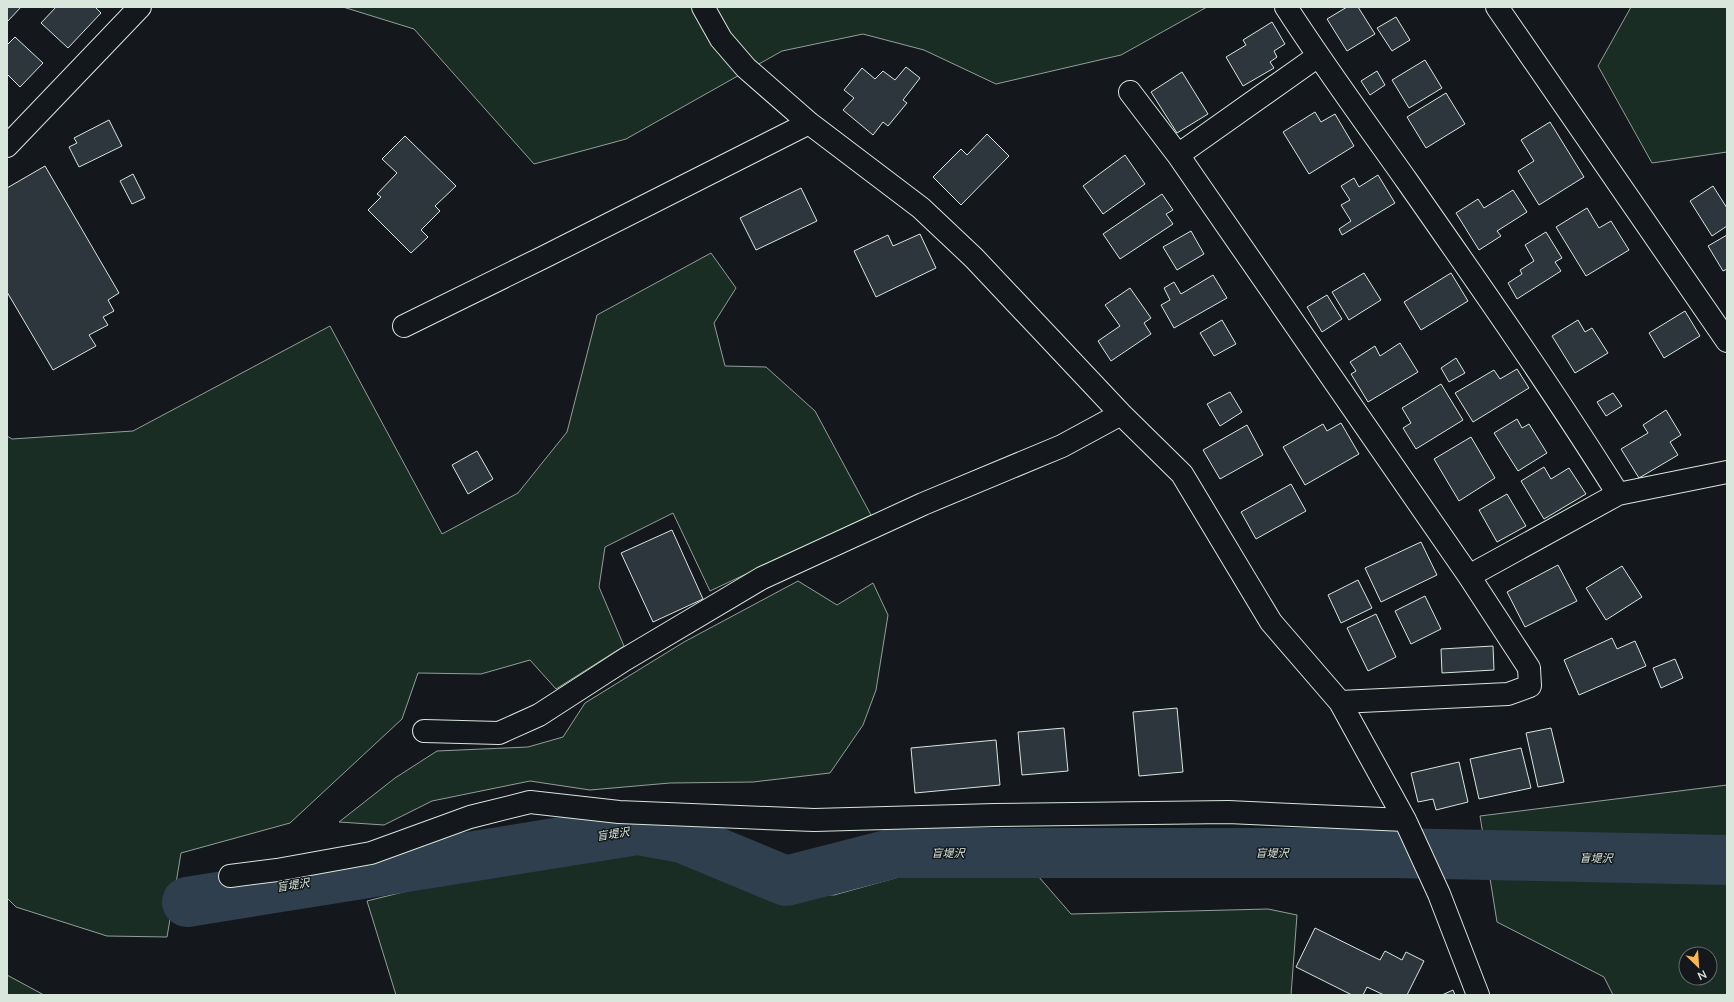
<svg xmlns="http://www.w3.org/2000/svg" width="1734" height="1002" font-family="Lato,'Noto Sans JP',sans-serif">
<rect width="100%" height="100%" fill="#14181c"/>
<path fill="#1a2d24" stroke="#939e99" fill-rule="evenodd" d="M343 7H1207L1121 55 996 84 924 50 863 34 782 51 626 139 534 164 414 29Z
M1631 7H1727V152L1652 163 1598 66Z
M711 253 736 288 714 323 725 366 766 367 815 411 871 515 710 591 673 513 605 547 599 587 624 646 556 689 530 660 481 674 418 673 402 719 290 823 181 853 167 937 107 936 16 907 7 898V436L12 439 133 431 330 326 442 534 518 493 567 432 597 315Z
M798 581 837 605 873 583 888 615 876 690 863 725 830 773 753 782 670 783 590 790 530 781 432 801 384 825 339 822 395 778 437 751 528 747 563 737 585 703 684 642Z
M1727 785V995H1613L1604 977 1497 922 1480 816ZM1686 954H1710V978H1686Z
M645 850 766 892 834 895 917 872 1032 869 1071 914 1268 909 1297 915 1291 995H396L367 901 496 869Z
M7 975 44 995H7Z"/>
<g fill="none" stroke-linecap="round" stroke-linejoin="round">
<path stroke="#2f3f4d" stroke-width="50" d="M187 902 637 830 682 838 786 881 895 853H1393L1727 860"/>
</g>
<path fill="#2c363c" stroke="#d8e6dc" d="M7 7H21L7 22Z
M56 7H95L101 13 68 48 41 23Z
M1347 7H1358L1375 34 1347 51 1327 19Z
M1396 17 1410 40 1392 51 1377 28Z
M1272 22 1285 44 1274 51 1277 57 1270 62 1274 68 1243 86 1226 57 1246 45 1243 40Z
M15 37 43 63 20 87 7 74V45Z
M1425 60 1442 88 1409 108 1392 80Z
M906 67 920 78 903 100 907 103 888 126 883 122 873 135 843 110 854 98 844 90 862 68 875 79 883 71 895 80Z
M1377 71 1385 85 1370 95 1361 81Z
M1182 72 1208 114 1177 133 1151 92Z
M1446 93 1465 124 1426 148 1407 117Z
M1315 112 1321 122 1335 114 1354 146 1309 174 1283 132Z
M109 120 122 146 79 167 69 147 77 143 74 138Z
M1550 122 1584 177 1539 205 1518 171 1534 161 1521 140Z
M987 134 1009 156 961 205 933 177 961 149 967 155Z
M405 136 456 186 435 206 440 211 421 230 428 237 411 253 368 210 381 197 377 194 397 173 382 159Z
M1125 155 1145 184 1103 214 1083 186Z
M45 166 119 293 108 300 114 311 103 317 108 325 89 335 96 346 53 370 7 292V188Z
M133 174 145 198 132 204 120 181Z
M1378 175 1395 203 1342 235 1339 229 1351 221 1341 205 1350 200 1341 186 1354 178 1359 187Z
M1713 186 1727 208V226L1712 236 1690 201Z
M801 188 817 221 756 250 740 218Z
M1513 190 1527 212 1497 231 1501 236 1479 250 1456 213 1478 199 1484 208Z
M1162 194 1173 210 1166 214 1173 224 1120 259 1103 234Z
M1587 208 1599 228 1611 221 1629 250 1586 276 1556 227Z
M1191 231 1204 254 1177 270 1163 247Z
M1546 232 1562 258 1555 262 1561 271 1517 299 1508 283 1522 274 1520 270 1534 261 1525 245Z
M920 234 936 268 876 297 854 251 888 235 893 246Z
M1727 235V269L1723 271 1708 246Z
M1364 273 1381 300 1349 320 1332 292Z
M1451 273 1468 301 1421 330 1404 302Z
M1213 275 1227 298 1174 328 1161 305 1170 300 1164 288 1174 282 1181 294Z
M1130 288 1151 318 1144 323 1151 334 1111 361 1098 341 1120 326 1105 305Z
M1327 295 1342 319 1322 332 1307 307Z
M1685 311 1700 336 1664 358 1649 333Z
M1222 320 1236 344 1214 356 1200 333Z
M1578 320 1585 332 1592 328 1608 353 1575 373 1552 336Z
M1400 343 1418 372 1368 402 1351 374 1356 371 1350 362 1375 346 1380 356Z
M1456 358 1465 373 1449 382 1441 368Z
M1517 369 1529 388 1473 422 1455 393 1494 370 1500 379Z
M1441 384 1463 420 1416 449 1403 428 1411 423 1402 408Z
M1230 392 1242 412 1220 426 1207 404Z
M1613 393 1622 406 1606 416 1597 402Z
M1666 410 1681 435 1670 442 1678 455 1639 478 1621 449 1648 433 1643 425Z
M1517 419 1522 428 1529 424 1547 453 1518 471 1494 433Z
M1341 423 1359 454 1305 485 1283 447 1323 424 1327 431Z
M1247 425 1263 455 1220 479 1203 450Z
M1471 437 1495 478 1459 501 1434 459Z
M477 451 493 479 468 494 452 465Z
M1544 467 1551 479 1569 468 1586 494 1544 519 1521 481Z
M1291 484 1306 511 1256 539 1241 512Z
M1507 494 1526 526 1497 542 1479 510Z
M672 530 703 599 653 622 621 553Z
M1421 542 1437 575 1381 602 1365 568Z
M1558 565 1577 601 1525 627 1507 592Z
M1622 566 1642 597 1606 620 1586 588Z
M1358 580 1372 608 1341 623 1328 595Z
M1425 596 1441 629 1411 644 1395 611Z
M1376 614 1396 657 1368 671 1347 628Z
M1612 638 1617 649 1635 641 1646 666 1579 695 1564 660Z
M1493 646 1494 670 1442 673 1441 649Z
M1675 659 1683 678 1661 688 1653 668Z
M1177 708 1183 772 1139 776 1133 712Z
M1064 728 1068 771 1022 775 1018 732Z
M1551 728 1564 782 1538 787 1526 733Z
M996 740 1000 785 915 793 911 748Z
M1521 748 1531 788 1479 799 1470 759Z
M1459 762 1468 802 1436 810 1433 799 1418 802 1411 773Z
M1315 928 1380 960 1385 951 1402 960 1406 952 1424 961 1407 995H1384L1367 987 1363 995H1352L1296 967Z
M1453 990 1455 995H1442Z"/>
<g fill="none" stroke-linecap="round" stroke-linejoin="round">
<g stroke="#d8e6dc" stroke-width="24">
<path id="street" d="M703 7 721 39 746 68 809 123 921 208 974 258 1121 414 1182 474 1271 622 1340 702 1405 820 1439 894 1478 995
M1286 7C1324 66 1366 123 1407 181 1479 284 1551 387 1618 494
M1497 7 1727 341
M1130 92 1178 155 1469 576 1529 668 1530 686 1508 694 1340 702
M7 146 140 7
M1178 155 1318 56
M404 326 544 257 809 123
M1469 576 1618 494 1727 472
M424 731 499 733 539 715 624 660 762 578 923 504 1062 446 1121 414
M230 876 277 870 371 853 470 817 530 802 619 812 814 820 995 815 1228 812 1405 820"/>
</g>
<use href="#street" stroke="#14181c" stroke-width="22"/>
</g>
<g text-anchor="middle" stroke-width="3" stroke-linejoin="round" paint-order="stroke">
<g font-size="11" font-style="italic" fill="#d8e6dc" stroke="#14181c">
<text transform="translate(613 834) rotate(-9)" y="4">盲堤沢</text>
<text x="948" y="857">盲堤沢</text>
<text x="1272" y="857">盲堤沢</text>
<text transform="translate(1596 858) rotate(1)" y="4">盲堤沢</text>
<text transform="translate(293 885) rotate(-9)" y="4">盲堤沢</text>
</g>
</g>
<rect width="1734" height="1002" fill="none" stroke="#d8e6dc" stroke-width="16"/>
<g transform="translate(1698 966) rotate(155)"><circle r="19" fill="#14181c" stroke="#626a69"/>
<path d="M0-3L7 15L0 10L-7 15Z" fill="#ffb74d"/>
<text y="-6" font-size="11" font-weight="bold" text-anchor="middle" fill="#d8e6dc">N</text>
</g>
</svg>
